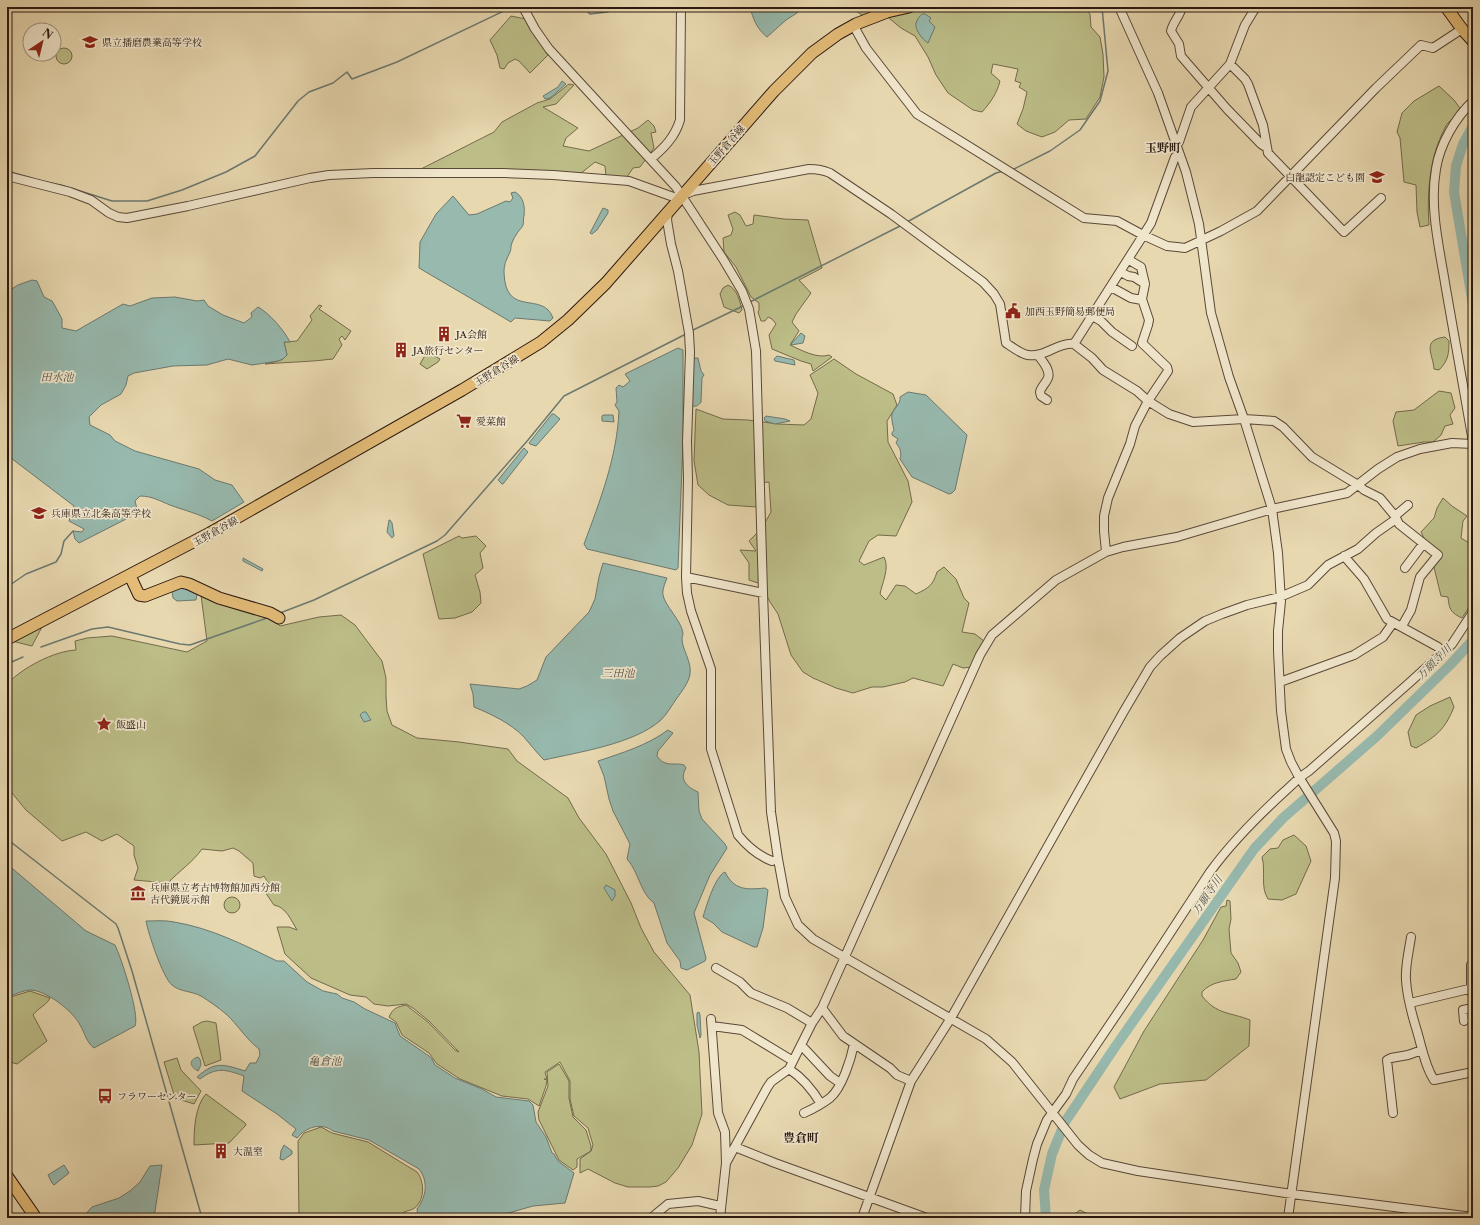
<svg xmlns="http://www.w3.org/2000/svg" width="1480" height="1225" font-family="'Libre Caslon Text','Noto Serif JP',serif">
<rect width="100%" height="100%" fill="#e8d8b0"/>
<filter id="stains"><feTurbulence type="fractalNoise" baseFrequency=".005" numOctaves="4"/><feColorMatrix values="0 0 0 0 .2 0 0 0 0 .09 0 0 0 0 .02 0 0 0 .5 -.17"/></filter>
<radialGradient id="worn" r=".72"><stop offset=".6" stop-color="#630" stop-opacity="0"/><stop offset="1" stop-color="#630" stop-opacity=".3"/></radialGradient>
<path fill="#bcbd87" stroke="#736a4c" d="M850 7H1085L1090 14 1091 27 1100 37 1103 54 1104 77 1100 97 1086 119 1069 120 1055 132 1042 137 1026 131 1017 124 1023 109 1027 92 1019 87 1021 83 1015 81 1018 69 993 64 991 73 1000 81C997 93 991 102 982 112L973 110 948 93 936 75 928 57 915 36 901 28 879 10 865 17Z
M511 16 526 19 548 55 530 73 519 61 515 59 508 63 504 69 500 68 497 55 490 40Z
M56 56a8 8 0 1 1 16 0a8 8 0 1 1-16 0Z
M569 84 574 85 556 104 543 107 578 128 566 138 563 146 589 151 638 128 648 120 654 126 656 132 651 133 654 148 640 167 633 168 627 177 606 176 605 166 595 162 580 174 419 170 494 132 502 122 537 103 550 99Z
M1439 86 1454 100 1462 111C1457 115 1452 119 1448 123 1445 126 1444 131 1442 134 1429 162 1427 195 1429 225L1420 227 1417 212 1416 185 1404 182 1400 138 1397 132 1402 113 1414 101Z
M735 212 740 215 746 226 753 224 754 215 784 219 808 220 822 268 799 280 811 293 796 314 792 322 799 331 790 345C801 350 817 359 829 355L832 357 813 371 811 364 801 361 772 349 769 335 776 324 772 319 768 317 765 321H761L758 312 759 310V303L751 297 736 267 724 252 723 238 731 235 733 229 728 215Z
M728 285C737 289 740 301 742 310L739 313 724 307 720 294 723 288Z
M319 305 322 306 319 309 351 331 345 340 342 336 339 339 342 345 333 359C310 362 288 362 265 364L278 361 283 359 287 355 284 342 297 341 312 320 310 316Z
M1445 337 1449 341C1449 354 1448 361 1439 370L1434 369C1433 354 1421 340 1445 337Z
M427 352 440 359 438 362 427 369 420 364Z
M834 359 856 374 893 394 897 405 887 421 888 442 908 481 912 502 896 536 878 535 869 541 859 561 864 565 884 557C890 568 882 583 880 594L886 600 896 585 905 586 916 594C929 588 933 585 937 572L944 567 956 579 964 598 969 603 962 632 975 634 984 641 972 667 963 668 953 664 943 686 913 678 905 682 883 687H872L853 693 836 688 813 678 803 672 791 655 778 614 770 602 761 584 749 580V563L740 550 756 551 749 541 762 528 771 512 769 482 758 483 757 507 728 505 709 495 698 485 694 461 696 409 723 419 748 420 778 424 804 425 811 419 818 393 810 375Z
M1439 391 1451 393 1455 408 1450 415 1453 424 1445 426 1441 435 1433 442H1424L1398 446 1393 421 1396 412 1414 410Z
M1443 498 1452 506 1467 516 1463 521 1461 538 1469 543H1473V601L1462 618C1451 613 1449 609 1448 597L1441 596 1433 563 1441 554 1426 542 1421 532 1434 518 1437 508Z
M459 536 462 538 476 536 486 546 480 553 483 568 475 575 480 592 481 603 472 612 455 618 439 619 423 554Z
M201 595 269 615 280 626 319 617 341 615 355 625 382 661 386 678V696L387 711 392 725 417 738 459 742 508 749 517 761 568 798 579 818 606 854 631 903 641 928 654 952 690 995 699 1052 702 1114 692 1145 678 1168 666 1182 658 1186 650 1187H628L615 1183 588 1169 580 1173V1159L591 1151 593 1145 588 1128 574 1116 570 1099V1081L560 1062 545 1072 547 1079H544L547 1080 546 1086 539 1106 528 1099 502 1096 460 1079 437 1064 429 1053 402 1035 396 1022 389 1017C393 1008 397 1007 406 1005L428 1022 455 1050 459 1052 429 1021 413 1008 406 1004 388 1006 374 1004 366 997 350 995 311 978 285 954 277 927H289L297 930C291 920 286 907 274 905L265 892V888L269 884 264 876 260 878 254 876 253 863 239 851 233 848 222 851 202 849C193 862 179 871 168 883L134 880 138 868 134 855V846L117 834 102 841 86 832 62 841 26 810 7 787V684C22 668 54 651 76 650L75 641 87 638 112 636 187 652 207 641Z
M43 625 32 646 12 641Z
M1450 697 1454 707C1445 729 1437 736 1416 748L1411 746 1408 732 1416 715 1430 706Z
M1294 835 1306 846 1311 861 1296 894 1282 900 1268 899C1260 887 1266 871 1262 857L1270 849 1278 848 1283 840Z
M224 905a8 8 0 1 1 16 0a8 8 0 1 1-16 0Z
M1227 900 1230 901 1231 919 1229 929 1231 953 1238 963 1241 972 1236 979C1224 981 1211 982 1202 992V996C1217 1015 1230 1012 1250 1020L1249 1046 1206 1080 1160 1084 1120 1099 1114 1087 1144 1031 1203 940 1221 907 1226 906Z
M30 991 50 998C47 1005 38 1008 33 1015L47 1041 17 1064 7 1061V998Z
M207 1021 216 1023 221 1060 205 1066 193 1027 202 1022Z
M177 1058 181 1070 201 1091 194 1104 175 1098 164 1062Z
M559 1064 569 1081V1098L573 1117 586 1130 591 1146V1151L577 1159V1167L573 1170 559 1160 539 1120 538 1112 548 1086 547 1072Z
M206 1094 245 1123 246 1125 229 1143 194 1145C194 1129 195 1106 206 1094Z
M321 1127 332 1133 368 1142 417 1172C425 1182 425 1202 413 1209 411 1210 407 1211 404 1212L402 1218H299L298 1141 304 1133Z
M1080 1210 1096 1218H1069Z"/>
<path fill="#97b9ae" stroke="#6b796f" d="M750 7H800L797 13 786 20 767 37C757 29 753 19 750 7Z
M922 14H925L931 18 929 21 935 27 928 43C923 40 914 29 916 23 917 19 920 16 922 14Z
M562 81 566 84 550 98 545 99 543 96 558 87Z
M515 192C524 197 525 207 524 216 523 218 524 222 523 225 522 228 518 231 516 235 514 238 512 242 511 246 511 247 511 250 510 252 507 259 504 263 504 272 505 319 543 290 553 318L550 321 515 318 511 322 419 268 420 242 436 214 453 196 469 215 477 214 506 201 510 202 513 198 511 193Z
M603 208 608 210V213L597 230 592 234 590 233Z
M32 280 37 281 44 297 52 301 55 306 62 319V328L76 331 123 304 130 306 152 298 175 297 197 301 204 300 208 306 223 315 244 323 252 317 251 313 258 307C269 313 284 330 290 342H284L287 355 283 359 278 361 252 365 228 359 207 365 173 366 134 373 128 376 126 385 121 394 101 405 89 417 90 425 110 435 115 441 135 451 199 469 215 480 232 485 244 502 212 521C197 513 186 511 170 505 160 501 152 496 140 496L135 501 138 513 79 543 75 539 73 531 82 532 84 529 69 521 74 506 7 455V292L18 285Z
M801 333 805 336 803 343 791 345V344Z
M678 348 683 350V442L678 568 676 570 587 549 584 544C600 501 617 457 619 411L615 405 617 402 616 388 619 385 623 387 630 381 625 374Z
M777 356 794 360 795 365 775 361 774 359Z
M695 358H698L701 371 704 375 702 378 701 402C699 405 696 407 692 406L693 360Z
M908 392 926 395 967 435 955 490 952 493 949 494 912 477 900 459C902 452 900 448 896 443L898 439 892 435V433L894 430C893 425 891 419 892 414 894 408 901 404 900 397Z
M552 414H554L560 419 536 446 530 444 529 443Z
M603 415H613L614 422 602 421V416Z
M766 416 785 419 790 421 775 424 765 421 764 418Z
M524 448 528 452 503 484H502L498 480Z
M389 520H390L392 523 394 536 392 538 387 532Z
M243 558 263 569 262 571 243 561Z
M603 563 667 578C665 583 662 590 663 595 665 606 681 620 683 633 683 636 682 636 682 639 682 649 692 662 690 674 689 682 682 691 677 698 672 705 667 714 661 720 634 744 579 752 544 760 537 753 530 744 523 736 510 723 491 714 474 707L473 694 470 684 519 689 527 686 537 680 546 657 589 612 595 599 599 577Z
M180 586 196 593 197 595 196 600 177 601 173 598 172 590Z
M363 712H366L371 720 364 722 360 715Z
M668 730 673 733 658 751 657 756C665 768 674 762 684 765L686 768C679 780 687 787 698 792L699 811 702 819 725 844 727 848 710 875 694 913 706 958 705 961 687 970 681 968 680 961 667 943 654 903C640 893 639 872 627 859L630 844 613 811 609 799 604 776 598 761C622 753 648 745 668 730Z
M7 864 86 931 115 945C121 957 140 1015 135 1026L94 1048C86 1042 85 1033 80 1025 73 1011 47 991 31 990 23 990 14 995 7 997Z
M725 872C734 890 746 890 765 888L768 890 763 928 757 947H754L722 932 713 923 703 917C706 907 715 876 725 872Z
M606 885 615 890V896L612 901 604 888Z
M146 921C155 921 165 920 174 922 211 928 244 945 277 961H284L307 982 323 991 337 994 342 998 354 1002 365 1009 395 1023 400 1036 429 1056 432 1059 435 1065 455 1078 482 1089 496 1097 529 1101 533 1105 536 1122 546 1137 552 1153 554 1154 558 1161 574 1173 565 1203 533 1206 491 1218H420L418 1216 417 1209C426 1197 429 1182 419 1169L369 1140 333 1131C321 1122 306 1127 297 1138L292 1135 296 1129 277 1114 242 1091 244 1076C225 1069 216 1067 200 1079L197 1077C215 1061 223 1064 245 1071L250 1063H256L260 1055 259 1049C246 1039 238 1025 226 1014 219 1008 209 1001 201 996 192 991 180 992 172 985 163 978 148 933 146 921Z
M699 1012 700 1015 701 1035 700 1038 697 1025V1013Z
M198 1057 200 1059 201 1065 198 1071C190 1067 188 1060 198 1057Z
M284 1145 292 1151V1154L283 1160 280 1159 281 1151Z
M64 1165 69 1173 54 1185 52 1183 48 1175Z
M162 1165 154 1218H82L92 1207 119 1198 130 1191 140 1182 150 1166Z"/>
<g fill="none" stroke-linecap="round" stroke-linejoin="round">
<path stroke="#6b796f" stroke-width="1.5" d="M583 7 590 14 607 12 619 7
M1012 170 1050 151 1080 130 1100 101 1108 71 1102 7
M7 171 32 178
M41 181 61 185 112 201H147L182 190 226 172 255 156 298 101 309 92 333 83 347 72 352 79 397 62 512 7
M907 222 996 173 1004 171
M750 302 902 225
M691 331 745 305
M7 587 26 574 56 562 61 554 64 541 73 531
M280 613 314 600 437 541 445 535 528 440 564 396 686 334
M41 647 92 629 108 627 180 644 190 645 267 618
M7 664 23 657
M7 839 116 924 118 928 132 971 202 1218"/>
<path stroke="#97b9ae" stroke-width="10" d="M1473 126 1463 144 1456 166 1454 192 1473 305
M1046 1218 1044 1190 1052 1154 1065 1122 1115 1047 1254 849 1283 818 1377 736 1450 665 1473 640"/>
<g stroke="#5a4838" stroke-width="10">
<path id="minor" d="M523 7 535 29 549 49 676 187 723 259 742 291 749 309 756 351 763 593 771 812 778 859 785 897 798 925 813 939 986 1039 1012 1062 1078 1145 1089 1155 1102 1163 1138 1171 1292 1194 1473 1217
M1119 7 1158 93 1186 172 1199 224 1211 313 1229 377 1244 419 1272 509 1278 553 1281 601 1278 631V651L1281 711 1286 749 1291 762 1299 777 1334 833 1336 841 1335 878 1288 1218
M1182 7C1180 16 1173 22 1171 31L1179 44 1181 56 1227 109 1261 144 1264 146H1266
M856 24V30L866 48 917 114 1084 218 1117 221 1143 235 1167 246 1177 247 1185 248 1221 231 1257 211 1376 88 1421 45 1433 48 1462 29
M1230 64 1245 79 1248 84 1263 125 1268 153 1344 232 1381 198
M1473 101C1455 118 1440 144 1436 169 1429 209 1440 250 1446 289 1455 340 1464 391 1473 442
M1177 144 1179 142 1191 107 1230 64 1245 25 1256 7
M651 159C664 148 675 137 680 120L681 7
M7 176 70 192 91 200 109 213 118 217 127 218 188 206 310 178 329 175 373 173H504L553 175 629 181 679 199
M684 195 693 191 809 169C817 169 823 170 830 173L891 214 983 282 994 294 1000 304 1006 343C1012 347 1021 354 1028 355 1044 358 1058 342 1074 344L1092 358 1103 370 1137 391 1148 401 1169 414 1193 422 1244 419 1274 421 1283 427 1312 457 1358 485 1364 490 1380 498 1395 516 1399 524 1438 555 1420 577 1411 610 1402 626
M668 212 667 220 671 244 678 271 689 333 690 352 687 442 688 479 686 577 687 593 691 611 711 669V749L738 835C747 846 759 856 772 861L778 859
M1121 272 1128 276 1134 277 1145 284
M1111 287 1131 298 1142 300
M1092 316 1101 321 1112 332 1132 346
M1074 344 1151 223 1175 157 1180 155
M1038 355C1042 361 1051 370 1048 378 1046 383 1041 387 1040 392L1041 396 1047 400
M1395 516 1408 505
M1106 552 1104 531V516L1108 498 1130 444 1135 426 1148 401 1168 371 1167 367 1142 343 1148 325 1149 320 1142 299 1145 284 1141 267 1129 260
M1344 556 1364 579 1387 619 1438 647 1443 652
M1405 568 1423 544
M686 577 763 593
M1280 682 1354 655 1383 637 1393 623
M1411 937C1409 951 1405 966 1406 980 1407 997 1412 1015 1417 1031 1422 1048 1425 1066 1434 1080L1473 1072
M716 968 740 982 751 993 787 1008 812 1023
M1471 989V965
M1472 989 1473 997
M1410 1003 1473 988
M822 1008 843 1036 890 1068 897 1075 911 1081
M711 1019 718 1113 725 1132 726 1163
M1464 1021 1463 1010 1473 1008
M712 1026 742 1030 793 1061
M801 1045 830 1076 840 1083
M789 1069C803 1078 812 1089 821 1104
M804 1113C813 1109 822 1104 830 1098 842 1088 851 1059 854 1044
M1393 1113 1387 1060 1391 1058 1408 1055 1422 1050
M735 1147 775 1163 927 1218
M651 1218 668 1204 698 1201 720 1206
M720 1218 726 1163 767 1088 771 1082 789 1069 812 1023 822 1008 980 655 992 635 1056 580 1106 552 1123 547 1177 537 1272 509 1347 493 1378 469 1397 457 1420 449 1452 443 1473 444
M862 1218 911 1081 951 1018 1124 711 1150 667 1160 656 1180 638 1205 621 1222 614 1247 605 1280 597 1308 585 1328 565 1358 549 1376 533 1396 519
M1025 1218 1026 1191 1033 1159 1037 1144 1047 1120 1066 1094 1073 1079 1127 999 1210 872C1231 843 1257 817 1283 793 1292 785 1299 777 1309 771L1408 684 1452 644 1473 612"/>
</g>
<g stroke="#2a1810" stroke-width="13">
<path id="major" d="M1446 7 1462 29 1473 41
M132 580 139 595 145 596 181 582 189 584 219 598 270 613 279 618
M7 639 210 533 462 390 541 342 568 320 606 283 774 91 812 53 838 34 856 24 887 12 909 7
M7 1176 36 1218"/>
</g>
<use href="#minor" stroke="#f0e6cc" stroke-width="8"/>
<use href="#major" stroke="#e4bc78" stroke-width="11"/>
</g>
<defs>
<g id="school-bare" transform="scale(1.2)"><path d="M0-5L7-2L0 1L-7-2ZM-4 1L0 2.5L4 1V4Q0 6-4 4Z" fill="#8f2418" stroke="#f0e6cc" stroke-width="2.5" paint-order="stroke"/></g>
<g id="civic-bare" transform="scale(1.2)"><path d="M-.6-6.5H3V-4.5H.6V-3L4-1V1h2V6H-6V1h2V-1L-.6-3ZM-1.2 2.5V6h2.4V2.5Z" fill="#8f2418" stroke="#f0e6cc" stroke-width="2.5" paint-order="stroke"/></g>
<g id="building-bare" transform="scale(1.2)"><path d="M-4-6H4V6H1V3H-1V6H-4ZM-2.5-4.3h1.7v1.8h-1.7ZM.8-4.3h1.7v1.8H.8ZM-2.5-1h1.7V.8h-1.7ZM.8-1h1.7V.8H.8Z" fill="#8f2418" stroke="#f0e6cc" stroke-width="2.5" paint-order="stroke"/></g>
<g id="supermarket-bare" transform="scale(1.2)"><path d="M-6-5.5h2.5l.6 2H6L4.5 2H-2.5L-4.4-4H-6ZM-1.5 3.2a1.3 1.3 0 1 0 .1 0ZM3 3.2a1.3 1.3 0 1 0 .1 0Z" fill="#8f2418" stroke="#f0e6cc" stroke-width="2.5" paint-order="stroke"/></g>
<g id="sight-bare" transform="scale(1.2)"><path d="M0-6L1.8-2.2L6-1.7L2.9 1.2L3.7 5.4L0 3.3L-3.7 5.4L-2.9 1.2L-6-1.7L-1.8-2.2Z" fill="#8f2418" stroke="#f0e6cc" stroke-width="2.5" paint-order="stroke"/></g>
<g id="museum-bare" transform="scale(1.2)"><path d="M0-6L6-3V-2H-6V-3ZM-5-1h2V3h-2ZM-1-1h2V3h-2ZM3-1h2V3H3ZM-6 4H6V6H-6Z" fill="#8f2418" stroke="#f0e6cc" stroke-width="2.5" paint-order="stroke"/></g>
<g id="bus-bare" transform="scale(1.2)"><path d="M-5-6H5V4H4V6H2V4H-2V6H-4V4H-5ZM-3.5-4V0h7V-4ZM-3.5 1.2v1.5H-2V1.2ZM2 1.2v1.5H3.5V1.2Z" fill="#8f2418" stroke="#f0e6cc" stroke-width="2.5" paint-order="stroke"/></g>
</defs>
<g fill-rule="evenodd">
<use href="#school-bare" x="90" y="42"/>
<use href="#school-bare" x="1377" y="177"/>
<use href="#civic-bare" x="1013" y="311"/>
<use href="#building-bare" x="444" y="334"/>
<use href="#building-bare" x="401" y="350"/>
<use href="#supermarket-bare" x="464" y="421"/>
<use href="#school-bare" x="39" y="513"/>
<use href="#sight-bare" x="104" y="724"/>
<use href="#museum-bare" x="138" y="893"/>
<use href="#bus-bare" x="105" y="1096"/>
<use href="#building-bare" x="221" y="1151"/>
</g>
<g text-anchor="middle" stroke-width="3.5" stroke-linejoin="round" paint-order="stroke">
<g font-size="10" fill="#2a1810" stroke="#f0e6cc" text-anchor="start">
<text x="102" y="46">県立播磨農業高等学校</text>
<text x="1365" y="181" text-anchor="end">白龍認定こども園</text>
<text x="1025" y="315">加西玉野簡易郵便局</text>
<text x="456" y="338">JA会館</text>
<text x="413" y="354">JA旅行センター</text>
<text x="476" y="425">愛菜館</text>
<text x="51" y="517">兵庫県立北条高等学校</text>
<text x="116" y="728">飯盛山</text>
<text x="150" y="891">兵庫県立考古博物館加西分館<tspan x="150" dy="12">古代鏡展示館</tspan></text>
<text x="117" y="1100">フラワーセンター</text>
<text x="233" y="1155">大温室</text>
</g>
<g font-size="10" fill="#2a1810" stroke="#f0e6cc">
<text transform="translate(726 145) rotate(-49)" y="4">玉野倉谷線</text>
<text transform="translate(496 370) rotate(-31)" y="4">玉野倉谷線</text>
<text transform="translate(215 531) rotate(-29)" y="4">玉野倉谷線</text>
</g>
<g font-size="11" font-style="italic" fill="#505047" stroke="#f0e6cc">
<text x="57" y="381">田水池</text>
<text transform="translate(1434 662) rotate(-45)" y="4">万願寺川</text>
<text x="618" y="677">三田池</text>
<text transform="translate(1207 895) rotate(-55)" y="4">万願寺川</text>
<text x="325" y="1065">亀倉池</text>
</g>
<g font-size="12" font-weight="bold" fill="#2a1810" stroke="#f0e6cc">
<text x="1163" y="152">玉野町</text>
<text x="801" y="1142">豊倉町</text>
</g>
</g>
<rect width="1480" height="1225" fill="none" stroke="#e8d8b0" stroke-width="24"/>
<rect x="8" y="8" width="1464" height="1209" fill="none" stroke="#2a1810" stroke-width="2"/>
<rect x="12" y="12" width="1456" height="1201" fill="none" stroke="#2a1810"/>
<g transform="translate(42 42) rotate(35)"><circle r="19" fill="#f0e6cc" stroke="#a19481"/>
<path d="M0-3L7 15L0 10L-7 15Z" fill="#8f2418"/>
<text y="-6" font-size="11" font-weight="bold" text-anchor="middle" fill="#2a1810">N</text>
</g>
<rect width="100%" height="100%" filter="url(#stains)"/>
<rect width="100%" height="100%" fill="url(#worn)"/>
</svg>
